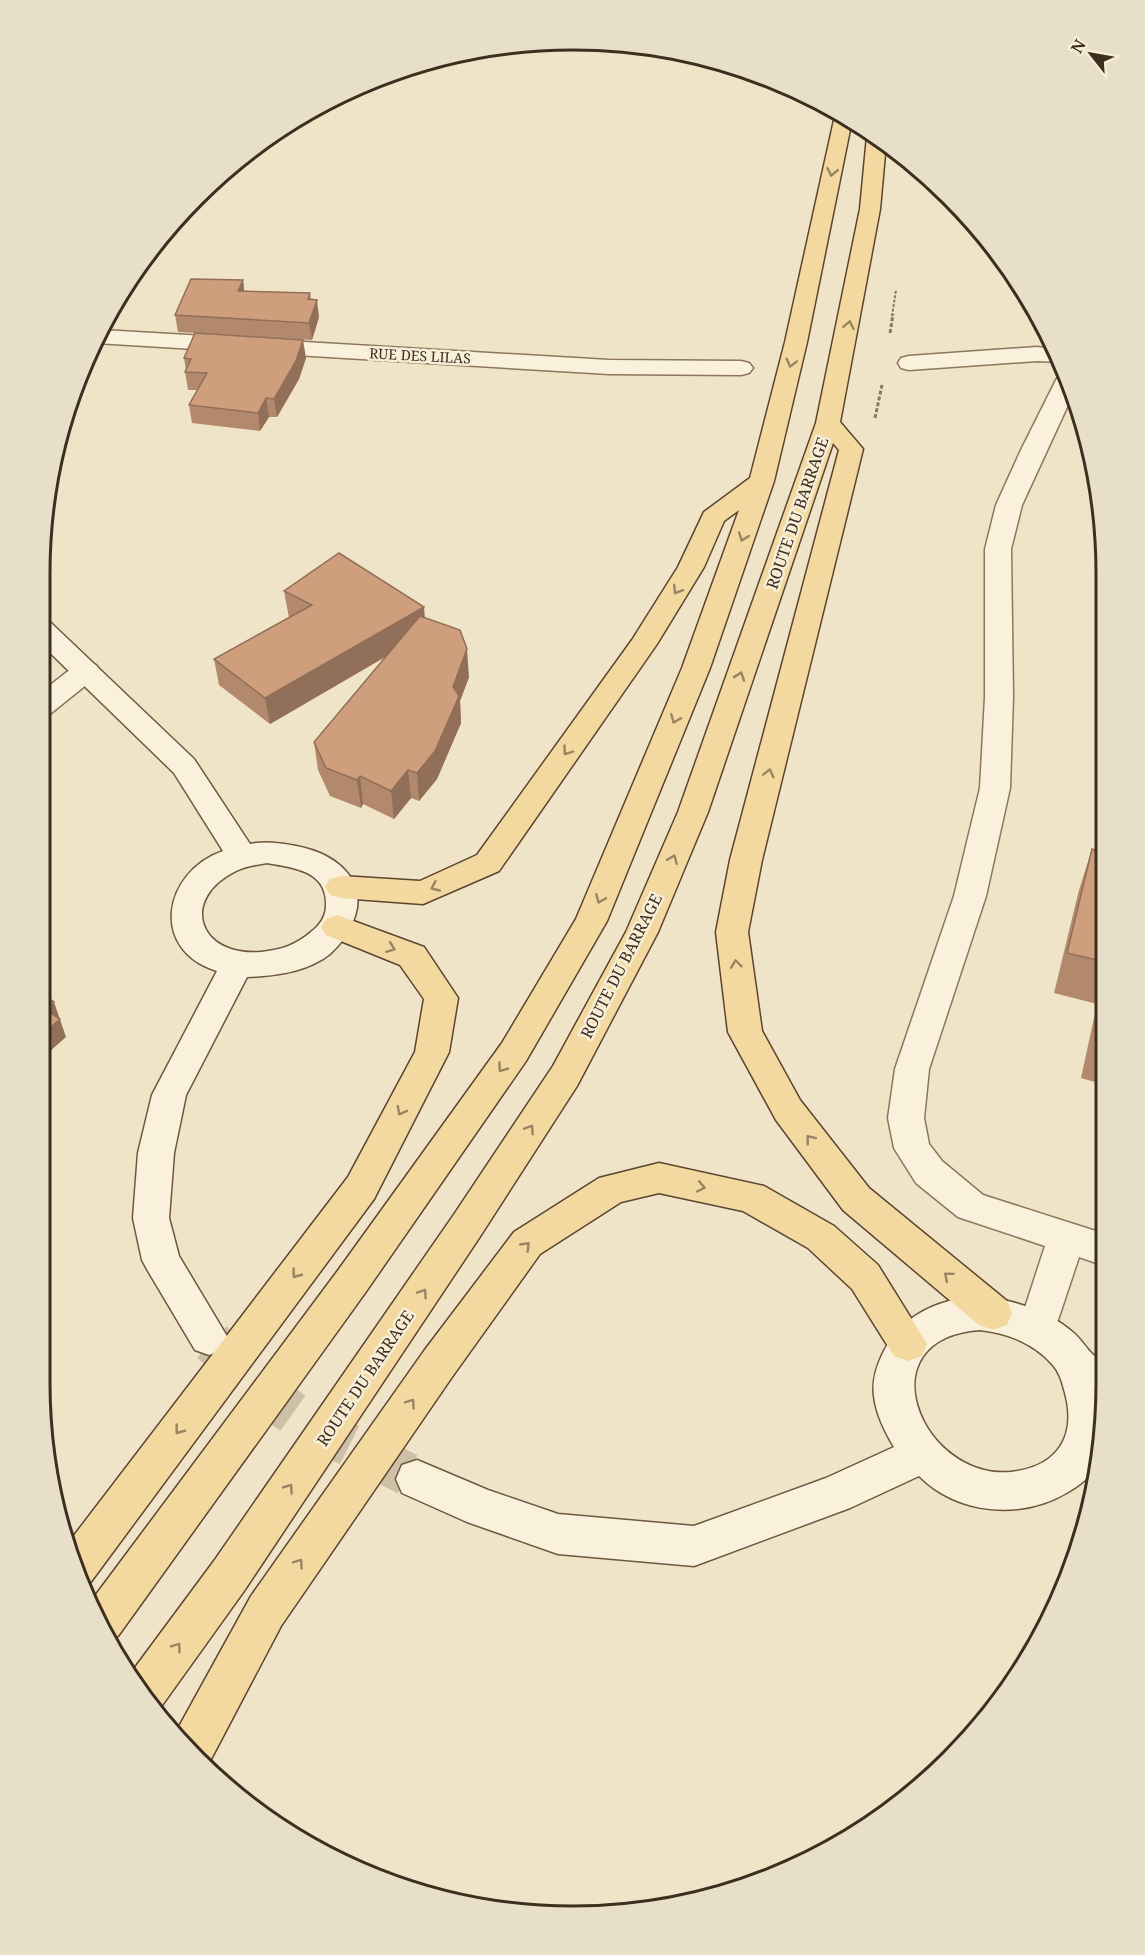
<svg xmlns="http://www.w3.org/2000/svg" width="1145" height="1955" font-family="'Noto Serif',serif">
<rect width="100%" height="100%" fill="#f0e4c8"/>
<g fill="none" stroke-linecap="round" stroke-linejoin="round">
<path stroke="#ccc0a6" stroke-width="43" stroke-dasharray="43 22" stroke-linecap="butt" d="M212 1342 273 1399 308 1424 417 1479"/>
<g stroke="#8d765c" stroke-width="3">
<path id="minor" d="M102 330 609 360 741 361 749 363 753 368 749 373 741 375 609 374 96 343Z
M1037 347 1054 349 1060 362 1037 361 909 370 901 368 898 363 901 358 909 356Z
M1065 374 1074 392 1022 505 1011 549 1013 697 1010 788 986 896 929 1069 924 1118 929 1144 942 1161 983 1195 1105 1234V1266L1079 1257 1051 1341 1037 1346 1023 1341 1018 1329 1045 1246 958 1217 916 1183 894 1148 888 1118 895 1069 954 896 980 788 985 697V549L996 505 1020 452 1056 380 1060 375Z
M86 662 96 665 100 671 96 677 50 714 40 716V693L76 665Z"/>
</g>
<g stroke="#6f573f" stroke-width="3">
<path id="secondary" d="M40 620 50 622 194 759 250 844C266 841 279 843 296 846 339 854 373 884 350 928 343 941 334 952 323 959 300 973 273 976 247 977L186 1095 174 1153 169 1218 179 1256 228 1338 223 1350 209 1355 195 1350 148 1271 142 1260 133 1218 138 1153 152 1095 217 971C149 950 163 872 223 851L174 773 40 643ZM267 863C295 868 327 871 326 905 326 917 320 925 311 932 296 945 281 950 261 952 198 957 179 899 236 871 245 866 257 865 267 863Z
M980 1296C1013 1300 1049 1311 1075 1334 1086 1345 1090 1356 1105 1362 1105 1396 1107 1431 1096 1463 1091 1477 1080 1485 1068 1492 1022 1520 958 1515 919 1476L850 1508 694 1566 558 1554 467 1522 402 1493 396 1479 402 1465 417 1460 488 1490 558 1514 694 1526 826 1478 894 1447C885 1432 876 1414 874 1396 872 1381 876 1368 882 1355 901 1315 938 1299 980 1296ZM980 1330C1007 1333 1033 1343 1052 1364 1060 1373 1062 1382 1065 1393 1077 1437 1057 1467 1011 1472 921 1480 863 1338 980 1330Z"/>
</g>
<g stroke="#5b4430" stroke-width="3">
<path id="primary" d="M836 111 852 120 807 342 774 481 710 668 607 921 526 1061 365 1293 118 1636 113 1639 92 1600 339 1269 502 1043 576 919 682 668 739 510 724 521 704 567 657 644 499 871 423 904 341 898 330 895 325 887 330 879 341 876 420 881 477 855 632 640 678 567 704 512 750 478 785 342Z
M872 131 886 143 880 209 840 422 863 449 762 860 748 932 762 1031 800 1100 869 1188 1007 1301 1012 1313 1007 1325 993 1330 979 1325 843 1210 776 1120 728 1032 716 932 730 860 839 450 833 443 708 812 658 932 577 1086 481 1235 244 1591 158 1711 155 1712 149 1707 131 1673 214 1561 455 1213 553 1066 626 932 678 812 816 423 860 209 867 136Z
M337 915 424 947 458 998 449 1052 374 1199 90 1583 84 1585 67 1554 66 1546 348 1177 415 1052 424 999 400 965 326 935 321 927 326 919Z
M659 1163 764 1186 834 1226 878 1265 927 1344 922 1356 908 1361 894 1356 852 1289 808 1248 743 1211 659 1193 621 1202 540 1254 452 1377 281 1626 209 1763 176 1732 251 1596 424 1351 514 1232 599 1178Z"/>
</g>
<path stroke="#8d765c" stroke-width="2" stroke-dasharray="3 1.5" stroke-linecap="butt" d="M892 316 896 290"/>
<path stroke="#8d765c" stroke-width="3" stroke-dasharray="4 2" stroke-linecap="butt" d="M890 333 893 314
M875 418 882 385"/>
<use href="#minor" fill="#faf1dc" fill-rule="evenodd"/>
<use href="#secondary" fill="#faf1dc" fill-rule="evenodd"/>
<use href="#primary" fill="#f3d9a0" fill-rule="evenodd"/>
</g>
<path fill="#b2896c" d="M243 280 244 291 310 293 311 299 319 317 312 340 178 332 175 315Z
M184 358H306L299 379 277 417H269L260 431 192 423 189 405 197 390H188L185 372 186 370Z
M284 591 424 607V617L469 677 460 701 461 723 437 779 419 801 411 798 394 819 363 804 361 808 330 796 318 770 314 742 387 656 270 724 219 685 214 659 289 618Z
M1092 849 1105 853V1085L1081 1078 1097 1004 1054 993 1079 890Z"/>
<path fill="#916f58" d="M243 280 245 297 238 291Z
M317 300 319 317 312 340 309 323Z
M303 340 306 358 299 379 277 417 274 399Z
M266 398 269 417 260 431 258 413Z
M424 607 426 633 270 724 265 698Z
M467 649 469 677 460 701 461 723 437 779 419 801 417 773Z
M408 770 411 798 394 819 391 791Z
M360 776 363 804 361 808 357 780Z
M54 1002 66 1037 39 1061V1037L46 1010Z"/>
<path fill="#cf9f7d" stroke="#916f58" stroke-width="1.5" d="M191 279 243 280 238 291 310 293 308 299 317 300 309 323 175 315Z
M195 333 303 340 296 361 274 399 266 398 258 413 189 405 207 373 185 372 191 359 184 358Z
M339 553 424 607 265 698 214 659 312 605 284 591Z
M420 616 460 630 467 649 453 687 459 696 435 751 417 773 408 770 391 791 360 776 357 780 326 768 314 742Z
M1092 849 1105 853V962L1067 953Z
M1105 992V1041L1095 1038Z
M40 993 54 1002 46 1010 60 1019 39 1037Z"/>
<defs><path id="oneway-chevron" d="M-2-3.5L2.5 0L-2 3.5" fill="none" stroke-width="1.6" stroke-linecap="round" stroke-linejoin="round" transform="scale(1.5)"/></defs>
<g stroke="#988460">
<use href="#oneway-chevron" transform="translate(832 172) rotate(101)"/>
<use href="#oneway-chevron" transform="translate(849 325) rotate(-79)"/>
<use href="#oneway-chevron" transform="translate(791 363) rotate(104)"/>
<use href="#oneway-chevron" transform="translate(743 537) rotate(110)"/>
<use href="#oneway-chevron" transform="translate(677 590) rotate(122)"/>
<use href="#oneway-chevron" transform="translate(740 676) rotate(-71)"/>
<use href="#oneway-chevron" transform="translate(675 719) rotate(112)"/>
<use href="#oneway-chevron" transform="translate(567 751) rotate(125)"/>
<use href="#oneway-chevron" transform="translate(769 773) rotate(-76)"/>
<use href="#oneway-chevron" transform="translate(673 859) rotate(-67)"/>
<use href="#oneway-chevron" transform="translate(435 887) rotate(155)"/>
<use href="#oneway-chevron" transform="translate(600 899) rotate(112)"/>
<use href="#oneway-chevron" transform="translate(391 948) rotate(21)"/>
<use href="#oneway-chevron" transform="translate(736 964) rotate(-97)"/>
<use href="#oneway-chevron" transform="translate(502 1068) rotate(125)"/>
<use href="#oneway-chevron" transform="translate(401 1111) rotate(118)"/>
<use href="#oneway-chevron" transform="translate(530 1129) rotate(-57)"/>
<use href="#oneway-chevron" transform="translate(810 1139) rotate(-128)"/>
<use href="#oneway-chevron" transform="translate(701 1187) rotate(12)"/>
<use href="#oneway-chevron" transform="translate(526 1246) rotate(-46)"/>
<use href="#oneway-chevron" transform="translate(296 1274) rotate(127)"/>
<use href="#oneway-chevron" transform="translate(948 1276) rotate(-140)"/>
<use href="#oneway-chevron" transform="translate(423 1293) rotate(-56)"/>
<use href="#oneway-chevron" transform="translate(411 1403) rotate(-55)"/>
<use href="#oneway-chevron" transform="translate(179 1430) rotate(127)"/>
<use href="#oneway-chevron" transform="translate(289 1488) rotate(-55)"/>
<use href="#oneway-chevron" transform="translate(299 1563) rotate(-55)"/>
<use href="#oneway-chevron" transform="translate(177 1647) rotate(-54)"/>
</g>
<g text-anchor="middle" stroke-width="5" stroke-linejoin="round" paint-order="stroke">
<g font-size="14" fill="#3d2e20" stroke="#f7eed8">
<text transform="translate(420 356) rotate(3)" y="5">RUE DES LILAS</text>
</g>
<g font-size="16" fill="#3d2e20" stroke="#f7eed8">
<text transform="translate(797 513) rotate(-71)" y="6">ROUTE DU BARRAGE</text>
<text transform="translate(621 966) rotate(-63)" y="6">ROUTE DU BARRAGE</text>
<text transform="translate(365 1378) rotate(-56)" y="6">ROUTE DU BARRAGE</text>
</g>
</g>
<path d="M0 0H1145V1955H0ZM573 50H573A523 523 0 0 1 1096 573V1383A523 523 0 0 1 573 1906H573A523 523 0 0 1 50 1383V573A523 523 0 0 1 573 50Z" fill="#e8dfc9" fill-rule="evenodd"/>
<path fill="none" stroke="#3d2e20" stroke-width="3" d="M573 50H573A523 523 0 0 1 1096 573V1383A523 523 0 0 1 573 1906H573A523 523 0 0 1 50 1383V573A523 523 0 0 1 573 50Z"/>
<g transform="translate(1091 54) rotate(301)" stroke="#f7eed8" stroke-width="4.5" paint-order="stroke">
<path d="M0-4.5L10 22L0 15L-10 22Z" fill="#3d2e20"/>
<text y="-9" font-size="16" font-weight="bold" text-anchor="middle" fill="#3d2e20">N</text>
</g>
</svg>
